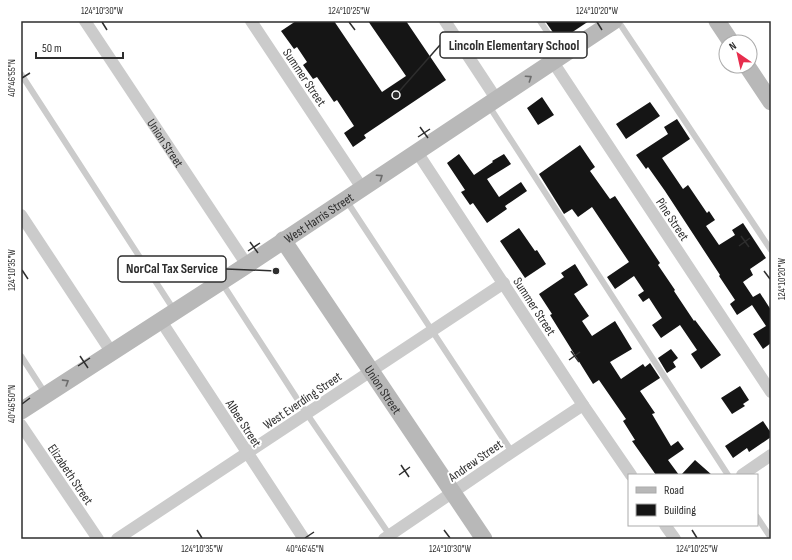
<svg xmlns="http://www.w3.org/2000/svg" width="792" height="560" font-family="'Sofia Sans Condensed',sans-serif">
<rect width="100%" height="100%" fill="#fff"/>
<path fill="#151515" d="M296 21H334L382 92 406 76 368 21H406L446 80 364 135 366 138 353 147 344 133 354 126 337 100 334 102 317 77 313 79 303 65 307 62 297 47 294 49 281 31Z
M545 21H589L559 41Z
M542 97 554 115 538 125 527 108Z
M650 102 660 116 626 139 616 124Z
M677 119 690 139 662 158 683 189 688 185 707 213 709 211 715 220 706 226 719 245 735 235 732 230 743 223 766 258 750 269 753 275 743 282 753 297 760 293 771 310V343L763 349 753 334 766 326 752 305 737 315 730 304 735 300 719 276 720 275 665 191 648 167 646 169 636 155 668 134 664 127Z
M580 145 595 167 590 171 610 199 615 196 660 263 658 265 675 290 674 291 694 321 695 320 721 355 701 369 691 354 697 350 680 325 661 338 652 325 662 318 649 298 643 302 638 295 644 291 634 276 615 289 607 277 629 262 592 207 578 217 572 209 564 214 539 174Z
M459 154 474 175 493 162 492 161 504 154 511 164 487 179 499 197 521 182 527 191 505 206 507 209 487 223 473 203 470 205 461 192 465 190 447 163Z
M519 228 535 251 537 250 546 264 525 278 500 241Z
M575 264 588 285 574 294 589 316 582 321 592 336 615 321 632 349 610 362 621 379 643 364 645 367 650 363 660 378 640 391 655 413 652 414 671 446 678 441 684 449 668 460 679 475H656L632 441 635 440 623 421 626 419 599 380 593 384 550 315 552 314 539 294 564 277 561 273Z
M671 349 678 358 673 362 676 367 667 373 658 358Z
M740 386 749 400 743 404 745 406 732 414 721 398Z
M763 421 771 433V437L749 452 747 448 733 458 725 446Z
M695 460 712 475H681Z"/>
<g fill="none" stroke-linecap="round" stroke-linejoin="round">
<path stroke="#cbcbcb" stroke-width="6" d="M540 21 562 54
M618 21 771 250
M21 74 174 310
M489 106 728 475
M346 200 512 452
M222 283 307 414 391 537
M21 356 45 393
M757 517 771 538"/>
<g stroke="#cbcbcb" stroke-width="12">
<path id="s1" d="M85 21 247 265"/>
<path d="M251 21 362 188"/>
<path d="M445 21 497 100"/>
<path d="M553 62 771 392"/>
<path d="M417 152 583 405 631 475"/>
<path d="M21 215 112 353"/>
<path d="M161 321 304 539"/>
<path d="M21 425 98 539"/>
<path d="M742 475 771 455"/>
<path d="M665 525 675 539"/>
<path d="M117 539 504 283"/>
<path d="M384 539 512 452 583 405"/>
</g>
<g stroke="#b8b8b8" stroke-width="17">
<path d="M717 21 731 42"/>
<path d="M747 66 771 102"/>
<path id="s2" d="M283 240 484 539"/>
<path id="s3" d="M21 411 247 265 614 21"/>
</g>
</g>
<defs><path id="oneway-chevron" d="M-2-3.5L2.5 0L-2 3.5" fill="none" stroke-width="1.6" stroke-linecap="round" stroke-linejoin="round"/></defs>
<g stroke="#6c6c6c">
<use href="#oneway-chevron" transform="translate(529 78) rotate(-34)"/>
<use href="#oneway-chevron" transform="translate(380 177) rotate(-34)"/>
<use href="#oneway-chevron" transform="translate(66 382) rotate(-32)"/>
</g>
<path fill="none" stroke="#2e2e2e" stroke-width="1.5" d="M102 22 107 30M349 22 355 30M597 22 602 30M22 78 30 73M420 127 428 138M418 137 430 129M741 236 749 247M250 242 258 253M739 246 750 238M248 251 260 243M22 270 28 279M764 271 770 279M571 351 579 362M80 356 88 368M569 360 580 352M78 366 90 358M22 404 30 398M401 465 409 477M399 475 410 467M197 530 202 538M444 530 450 538M692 530 697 538M305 538 314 532"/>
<g text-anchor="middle" stroke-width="4" stroke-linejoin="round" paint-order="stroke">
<g font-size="13" fill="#2e2e2e" stroke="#fff">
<text transform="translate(305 77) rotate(56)" y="5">Summer Street</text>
<text dy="5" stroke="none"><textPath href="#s1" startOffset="146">Union Street</textPath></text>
<text dy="5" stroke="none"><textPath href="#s3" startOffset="355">West Harris Street</textPath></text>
<text transform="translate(673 219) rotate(56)" y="5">Pine Street</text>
<text transform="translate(535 306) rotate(57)" y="5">Summer Street</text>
<text dy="5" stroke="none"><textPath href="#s2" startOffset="180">Union Street</textPath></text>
<text transform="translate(302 400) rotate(-34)" y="5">West Everding Street</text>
<text transform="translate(244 423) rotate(57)" y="5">Albee Street</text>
<text transform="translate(475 460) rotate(-35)" y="5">Andrew Street</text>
<text transform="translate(71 474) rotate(56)" y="5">Elizabeth Street</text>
</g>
</g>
<path fill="none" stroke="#2e2e2e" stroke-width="1.5" d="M396 95L440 45M276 271L226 269"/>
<g fill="#2e2e2e" stroke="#fff" stroke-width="1.5">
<circle cx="396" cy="95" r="4"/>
<circle cx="276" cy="271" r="4"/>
</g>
<g fill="#fff" stroke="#2e2e2e" stroke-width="1.5">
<rect x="440" y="32" width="147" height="26" rx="4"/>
<rect x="118" y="256" width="108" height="26" rx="4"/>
</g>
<g font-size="14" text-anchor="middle" font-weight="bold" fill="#2e2e2e">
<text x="514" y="50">Lincoln Elementary School</text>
<text x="172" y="273">NorCal Tax Service</text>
</g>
<rect width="792" height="560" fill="none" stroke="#ffffff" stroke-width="44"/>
<rect x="628" y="474" width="130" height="52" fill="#ffffff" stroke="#ababab"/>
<rect x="636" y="487" width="20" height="6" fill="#b8b8b8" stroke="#ababab"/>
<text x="664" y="494" font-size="12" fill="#2e2e2e">Road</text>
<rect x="636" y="504" width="20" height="12" fill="#151515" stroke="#ababab"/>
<text x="664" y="514" font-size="12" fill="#2e2e2e">Building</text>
<g transform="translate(738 54) rotate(326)"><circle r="19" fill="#ffffff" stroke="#ababab"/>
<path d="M0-3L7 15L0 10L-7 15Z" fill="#e72d4d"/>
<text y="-6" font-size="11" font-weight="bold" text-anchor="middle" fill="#2e2e2e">N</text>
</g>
<path d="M36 52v6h87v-6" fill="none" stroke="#2e2e2e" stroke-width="2"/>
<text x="42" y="52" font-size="12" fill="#2e2e2e" stroke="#ffffff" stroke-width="3" paint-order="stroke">50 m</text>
<rect x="22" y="22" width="748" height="516" fill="none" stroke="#2e2e2e" stroke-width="1.5"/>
<g font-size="10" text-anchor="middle" fill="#2e2e2e">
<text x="102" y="14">124°10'30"W</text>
<text x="349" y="14">124°10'25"W</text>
<text x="597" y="14">124°10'20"W</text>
<text transform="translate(11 78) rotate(-90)" y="4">40°46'55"N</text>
<text transform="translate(11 270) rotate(-90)" y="4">124°10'35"W</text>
<text transform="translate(781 279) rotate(-90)" y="4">124°10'20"W</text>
<text transform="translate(11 404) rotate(-90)" y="4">40°46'50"N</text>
<text x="202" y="552">124°10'35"W</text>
<text x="305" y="552">40°46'45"N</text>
<text x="450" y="552">124°10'30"W</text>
<text x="697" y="552">124°10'25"W</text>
</g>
</svg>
